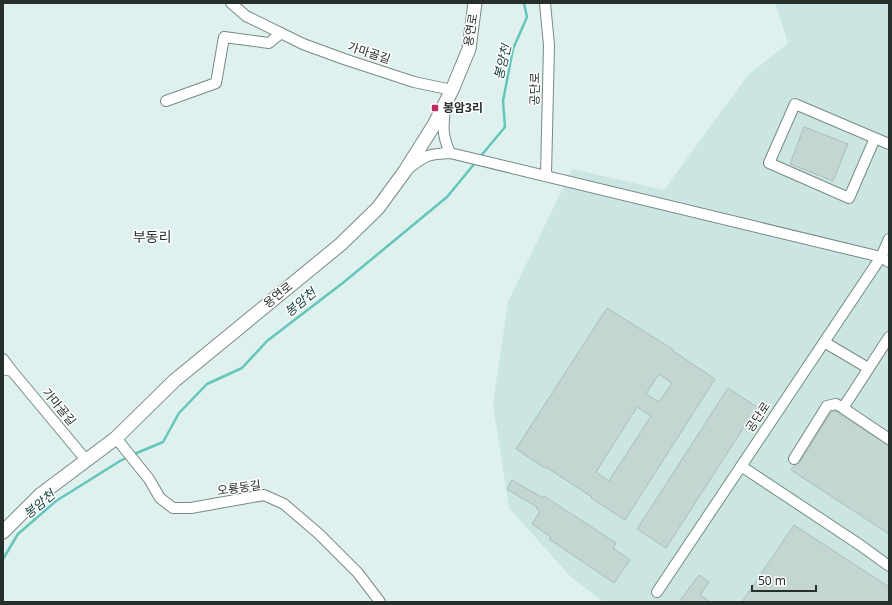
<svg xmlns="http://www.w3.org/2000/svg" width="892" height="605" font-family="'Noto Sans','Noto Sans KR',sans-serif">
<rect width="100%" height="100%" fill="#def1ee"/>
<path fill="#cbe6e2" d="M775 3H889V602H603L570 576 509 508 493 404 508 302 572 169 664 190 748 75 788 43Z"/>
<g fill="none" stroke-linecap="round" stroke-linejoin="round">
<path stroke="#64c6ba" stroke-width="2.5" d="M480 157 505 127 503 101 513 49 527 17 524 3
M132 455 163 442 179 413 207 384 242 368 267 341 344 282 447 197 475 163
M3 559 18 534 56 501 120 461 128 457"/>
</g>
<path fill="#c3d6d2" stroke="#aabdba" fill-rule="evenodd" d="M804 127 848 144 833 181 790 164Z
M607 308 674 350 673 351 715 379 625 520 591 498 592 497 546 467 545 468 516 449ZM659 374 672 383 659 402 646 394ZM637 407 651 416 609 481 596 472Z
M728 388 757 407 666 548 637 529Z
M835 411 889 446V534L791 470 795 465 800 462 831 412Z
M512 480 543 498 544 496 616 543 613 548 630 560 614 583 549 539 551 537 532 524 540 511 536 508 537 507 507 489Z
M794 525 889 587V602H742Z
M699 575 709 582 700 595 710 602H679Z"/>
<g fill="none" stroke-linecap="round" stroke-linejoin="round">
<g stroke="#788986" stroke-width="12">
<path id="minor" d="M231 3 246 16 303 44 344 59 414 82 452 90
M545 3 549 45 546 175
M166 101 216 83 224 37 269 43 281 33
M445 108C443 127 442 135 450 153
M875 138 849 198 769 163 795 104 889 144
M409 168C426 155 428 154 450 153L881 257 889 262
M889 337 843 408 889 439
M824 342 868 368
M3 359 12 371
M3 369 12 371 86 460
M116 438 149 479 160 498 173 508H191L264 495 284 504 319 534 358 573 380 602
M794 459 827 406 836 404 843 408
M741 466 860 545 889 566
M657 592 881 257 889 239"/>
</g>
<g stroke="#788986" stroke-width="15">
<path id="major" d="M3 532 40 495 116 438 174 381 341 244 378 208 405 171 434 125 452 90 469 49 475 3"/>
</g>
<use href="#minor" stroke="#fff" stroke-width="10"/>
<use href="#major" stroke="#fff" stroke-width="13"/>
</g>
<rect fill="#ba2c5e" stroke="#fff" stroke-width="1.5" x="431" y="104" width="8" height="8" rx="2"/>
<g text-anchor="middle" stroke-width="3" stroke-linejoin="round" paint-order="stroke">
<g font-size="12" fill="#272f2d" stroke="#fff">
<text transform="translate(471 30) rotate(-81)" y="4">용연로</text>
<text transform="translate(369 53) rotate(18)" y="4">가마골길</text>
<text transform="translate(535 89) rotate(-89)" y="4">공단로</text>
<text transform="translate(278 295) rotate(-39)" y="4">용연로</text>
<text transform="translate(59 407) rotate(50)" y="4">가마골길</text>
<text transform="translate(758 417) rotate(-56)" y="4">공단로</text>
<text transform="translate(239 488) rotate(-8)" y="4">오룡동길</text>
</g>
<g font-size="12" font-weight="bold" fill="#272f2d" stroke="#fff" text-anchor="start">
<text x="443" y="112">봉암3리</text>
</g>
<g font-size="13" font-style="italic" fill="#103f39" stroke="#fff">
<text transform="translate(502 62) rotate(-76)" y="5">봉암천</text>
<text transform="translate(300 302) rotate(-39)" y="5">봉암천</text>
<text transform="translate(39 504) rotate(-39)" y="5">봉암천</text>
</g>
<g font-size="14" fill="#272f2d" stroke="#fff">
<text x="152" y="242">부동리</text>
</g>
</g>
<rect width="892" height="605" fill="none" stroke="#272f2d" stroke-width="8"/>
<path d="M752 585v6h64v-6" fill="none" stroke="#272f2d" stroke-width="2"/>
<text x="758" y="585" font-size="12" fill="#272f2d" stroke="#ffffff" stroke-width="3" paint-order="stroke">50 m</text>
</svg>
